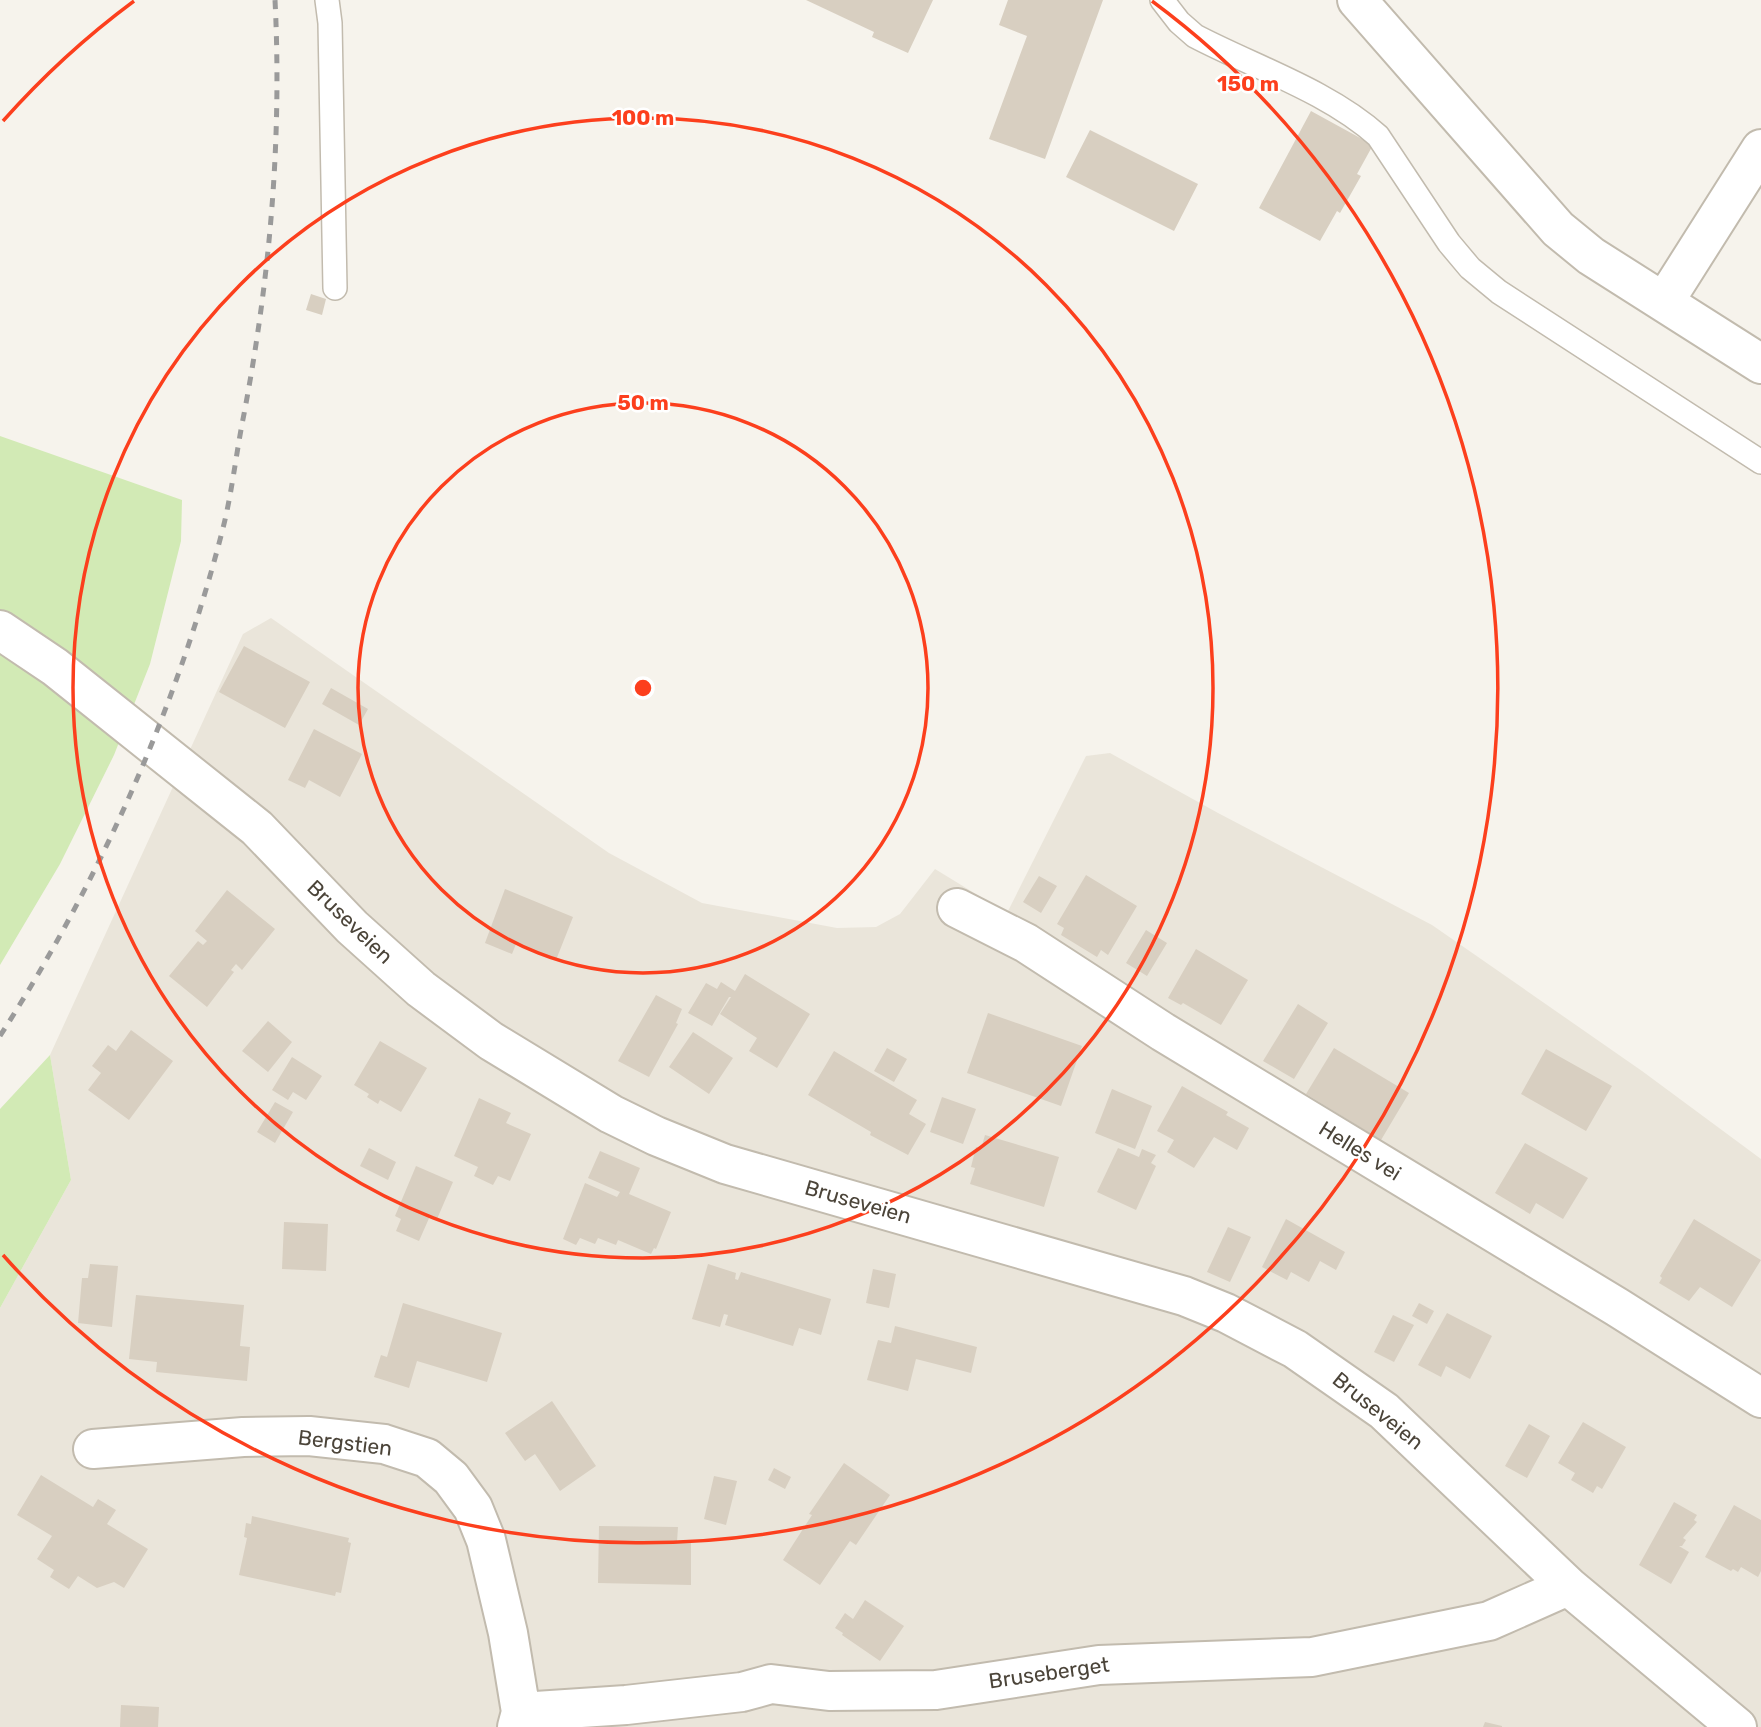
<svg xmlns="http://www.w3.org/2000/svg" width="1761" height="1727" font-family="Rubik,sans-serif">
<rect width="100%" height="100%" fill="#f6f3ec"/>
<path fill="#eae5da" d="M271 618 609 853 702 903 837 928 876 927 900 914 935 869 1007 913 1086 756 1110 753 1218 813 1432 925 1642 1071 1761 1159V1727H0V1308L71 1180 50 1055 243 634Z"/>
<path fill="#d2eab5" d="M0 436 182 500 181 541 150 664 114 755 60 864 0 965Z
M50 1055 71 1180 0 1308V1109Z"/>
<path fill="#d8cfc1" d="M806 0H933L908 53 872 37 874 32Z
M1008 0H1103L1045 159 989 139 1027 36 999 25Z
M1311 111 1373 145 1357 174 1361 176 1340 213 1337 211 1320 241 1259 208Z
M1090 130 1198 184 1174 231 1066 177Z
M311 294 326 299 322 315 306 310Z
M244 646 310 682 285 728 219 692Z
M331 688 368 709 359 725 322 704Z
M314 729 362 754 340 797 309 780 305 788 288 780Z
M1086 875 1137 906 1108 955 1101 950 1097 957 1061 935 1064 928 1057 924Z
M1039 876 1057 886 1041 913 1023 902Z
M505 889 573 917 556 960 516 944 512 954 485 943Z
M227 890 275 929 242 970 236 964 231 970 234 972 207 1007 169 976 198 941 203 945 207 941 195 931Z
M1146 930 1167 943 1147 976 1126 963Z
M1196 949 1248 980 1221 1025 1183 1003 1181 1005 1168 998Z
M745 974 810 1014 777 1068 749 1051 757 1038 720 1014 731 997H729L712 1026 688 1013 706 983 717 989 721 982 735 991Z
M656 995 682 1009 676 1023 678 1024 649 1077 618 1061Z
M1298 1004 1328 1023 1294 1079 1263 1061Z
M988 1013 1082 1046 1061 1106 967 1073Z
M268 1021 292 1042 268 1072 242 1051Z
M131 1030 173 1061 129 1120 88 1090 101 1073 92 1066 108 1045 116 1051Z
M693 1032 733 1058 709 1094 669 1067Z
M380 1041 427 1068 401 1112 380 1100 378 1104 367 1097 369 1094 354 1085Z
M887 1048 907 1059 894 1082 874 1071Z
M1334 1048 1409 1093 1381 1140 1306 1094Z
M1546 1049 1612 1086 1586 1131 1521 1094Z
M834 1051 917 1100 909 1114 926 1124 908 1155 870 1135 871 1132 808 1095Z
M292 1057 322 1076 306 1100 293 1092 288 1100 272 1090Z
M1182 1086 1228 1112 1226 1115 1249 1128 1237 1150 1214 1137 1194 1168 1167 1152 1174 1140 1157 1131Z
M1112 1089 1152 1106 1135 1149 1095 1133Z
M942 1097 976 1109 963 1144 930 1132Z
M479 1098 511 1113 506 1123 531 1134 510 1181 498 1176 493 1185 474 1176 478 1167 454 1156Z
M275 1102 293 1112 275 1143 257 1132Z
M985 1135 1059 1157 1044 1207 970 1184 975 1168 971 1167 976 1147 981 1149Z
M1525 1143 1588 1178 1563 1219 1536 1203 1530 1214 1495 1193Z
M369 1148 396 1162 388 1180 360 1166Z
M1118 1148 1139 1157 1142 1149 1156 1155 1151 1163 1156 1166 1136 1210 1097 1192Z
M600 1151 640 1168 629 1194 671 1212 656 1249 654 1248 651 1254 618 1240 616 1245 598 1238 595 1244 580 1238 576 1245 563 1239 585 1183 617 1197 620 1192 588 1178Z
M416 1166 453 1182 437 1219 430 1216 419 1241 396 1231 401 1219 395 1216Z
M1286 1219 1345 1252 1336 1270 1320 1261 1309 1282 1291 1272 1287 1280 1262 1267Z
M1694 1219 1761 1260 1732 1307 1700 1287 1689 1301 1659 1283 1662 1278 1660 1276Z
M284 1222 328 1224 326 1271 282 1269Z
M1228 1227 1251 1237 1230 1282 1207 1272Z
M90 1264 118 1266 112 1327 78 1323 82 1278H88Z
M708 1264 736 1273 735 1279 738 1280 741 1272 831 1299 821 1335 799 1328 793 1346 725 1325 728 1315 724 1314 720 1327 692 1319Z
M873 1269 896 1274 889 1308 866 1303Z
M136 1295 244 1305 240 1346 250 1347 247 1381 156 1372 157 1362 129 1359Z
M403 1303 502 1333 487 1382 417 1361 409 1388 374 1377 381 1355 387 1357Z
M1419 1303 1434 1311 1427 1324 1412 1316Z
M1447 1313 1492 1336 1470 1379 1446 1366 1441 1377 1418 1365Z
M1393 1315 1414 1325 1394 1362 1374 1352Z
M895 1326 977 1347 971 1373 916 1359 908 1391 867 1380 878 1340 891 1343Z
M552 1401 596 1466 560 1491 535 1454 525 1461 505 1433Z
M1583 1422 1626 1447 1602 1489 1597 1486 1593 1493 1571 1480 1575 1473 1558 1463Z
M1529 1424 1550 1436 1527 1478 1505 1466Z
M844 1463 890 1495 856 1545 850 1541 820 1585 783 1560 812 1515 809 1514Z
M774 1468 791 1477 785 1489 768 1480Z
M41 1475 93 1507 98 1499 116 1510 107 1524 148 1549 124 1588 114 1582 97 1588 78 1576 69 1589 50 1577 54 1570 37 1559 52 1536 17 1515Z
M714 1476 737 1481 726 1525 704 1519Z
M1674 1502 1697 1515 1694 1520 1697 1522 1683 1538 1686 1540 1682 1546H1679L1689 1552 1671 1584 1639 1565Z
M1734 1505 1761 1520V1571L1758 1577 1741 1567 1738 1572 1733 1569 1731 1571 1705 1557Z
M252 1516 349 1538 348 1542 351 1543 341 1593 336 1592 335 1596 239 1575 247 1538 244 1537 246 1523 251 1524Z
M599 1526 678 1527 677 1542H691V1585L598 1583Z
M865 1600 904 1626 880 1661 842 1635 843 1633 835 1628 845 1613 853 1619Z
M121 1705 159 1707 158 1727H120Z
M1485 1722 1502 1726V1727H1483Z"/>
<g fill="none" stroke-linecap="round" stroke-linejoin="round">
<g stroke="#c2bbae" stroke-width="26">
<path id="lane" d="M327 0 330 23 335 288
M1162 0 1179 22 1195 36C1254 67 1328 91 1378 136L1449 243 1470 268 1499 292 1761 462"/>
</g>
<g stroke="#c2bbae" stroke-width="42">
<path id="street" d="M1357 0 1558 229 1591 256 1761 364
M1664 302 1761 149
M0 630 55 667 257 828 352 927 421 989 491 1041 611 1114 656 1136 725 1164 1184 1296 1226 1313 1295 1349 1384 1411 1568 1586 1737 1727
M957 908 1026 943 1163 1032 1617 1307 1761 1398
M93 1449 243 1437 309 1436 384 1444 427 1458 451 1478 473 1508 486 1540 508 1633 521 1712 517 1727
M521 1712 626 1705 742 1692 771 1684 829 1691 936 1690 1099 1665 1312 1657 1489 1621 1568 1586"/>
</g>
<use href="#lane" stroke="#fff" stroke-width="23"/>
<use href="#street" stroke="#fff" stroke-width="38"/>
<path stroke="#9a9a9a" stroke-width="5" stroke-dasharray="9 9" stroke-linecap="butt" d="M0 1036C99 882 176 710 222 532 232 494 236 453 244 414 270 277 282 139 275 0"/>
</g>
<g fill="none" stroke="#fc3f1d" stroke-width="3.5">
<circle cx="643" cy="688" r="285"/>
<circle cx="643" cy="688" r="570"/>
<path d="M3 121A855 855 0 0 1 134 1M1152 1A855 855 0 1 1 3 1255"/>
</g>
<g text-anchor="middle" stroke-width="5" stroke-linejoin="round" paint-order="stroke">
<g font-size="21" fill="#4b4439" stroke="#fff">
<text transform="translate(350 922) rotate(44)" y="7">Bruseveien</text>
<text transform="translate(1360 1151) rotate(32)" y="7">Helles vei</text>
<text transform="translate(858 1202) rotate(16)" y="7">Bruseveien</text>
<text transform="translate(1378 1411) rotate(39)" y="7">Bruseveien</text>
<text transform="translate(345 1443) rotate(7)" y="7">Bergstien</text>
<text transform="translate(1049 1673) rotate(-8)" y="7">Bruseberget</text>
</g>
</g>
<circle cx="643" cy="688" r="10" fill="#fc3f1d" stroke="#fff" stroke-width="3.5"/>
<g font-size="21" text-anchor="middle" font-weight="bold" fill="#fc3f1d" stroke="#fff" stroke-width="5" stroke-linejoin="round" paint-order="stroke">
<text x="1248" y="91">150 m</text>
<text x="643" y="125">100 m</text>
<text x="643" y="410">50 m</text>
</g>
</svg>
